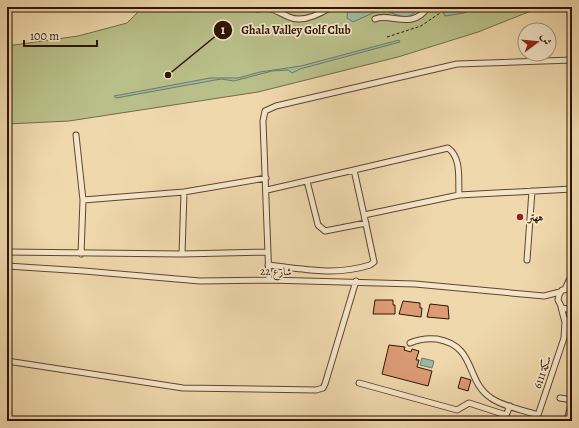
<svg xmlns="http://www.w3.org/2000/svg" width="579" height="428" font-family="Alegreya,Amiri,serif">
<rect width="100%" height="100%" fill="#efd8ac"/>
<filter id="stains"><feTurbulence type="fractalNoise" baseFrequency=".005" numOctaves="4"/><feColorMatrix values="0 0 0 0 .2 0 0 0 0 .09 0 0 0 0 .02 0 0 0 .5 -.17"/></filter>
<radialGradient id="worn" r=".72"><stop offset=".6" stop-color="#630" stop-opacity="0"/><stop offset="1" stop-color="#630" stop-opacity=".3"/></radialGradient>
<path fill="#b9bf89" stroke="#746a47" d="M143 7H549L531 11 478 32 398 57 258 92 69 121 7 124V46L78 36 127 23Z"/>
<path fill="#9bbba4" stroke="#6f7864" d="M348 7H414V13L406 18 386 11 375 12 353 22 347 18Z
M477 7 464 13 445 16 443 12Z
M399 40 400 42 300 69 292 73 288 70 272 71 234 81 221 79 116 98 114 96 210 78H238L260 72 301 66Z
M422 358 434 361 432 368 420 365Z"/>
<path fill="#dc9b75" stroke="#2e1405" d="M375 300H393V305H395V314H373Z
M403 301 420 303V308H422L421 317 399 314Z
M430 304 448 306 449 319 427 317Z
M389 345 405 347 404 350 411 352 412 349 419 351 416 360H419L417 367 432 371 428 386 382 374Z
M461 377 471 380 468 391 458 388Z"/>
<g fill="none" stroke-linecap="round" stroke-linejoin="round">
<g stroke="#5e452f" stroke-width="7">
<path id="minor" d="M266 7C276 10 280 13 289 17 302 23 320 14 331 7
M258 9 265 7
M375 19C390 12 412 31 428 7
M76 135 83 200 184 192 266 178
M354 170 448 148C462 158 458 180 459 195
M307 181 318 225 325 231 366 223
M267 190 354 170 364 215 459 195 572 189
M7 252 182 254 267 252
M81 254 83 200
M182 254 184 192
M527 260 532 191
M268 265C302 269 336 276 370 265L374 262 364 215
M7 266 84 271 200 281 269 280 415 284 544 296 560 292
M269 280 263 121 265 111 276 106 457 64 572 60
M565 289 572 274
M572 289 562 290 559 295 558 300 562 308 572 310
M566 326 572 311
M410 343C419 339 428 338 437 339 477 346 465 381 491 398 504 407 523 410 538 415
M7 361 183 388 316 390 323 388 325 384 356 281
M359 383 457 410 469 403 506 415 510 406
M560 398 572 400
M536 421 564 338 565 322 561 307
M567 421 572 400"/>
</g>
<path stroke="#2e1405" stroke-width="1" stroke-dasharray="3 2" stroke-linecap="butt" d="M387 37 421 26 440 13 441 9 439 7"/>
<use href="#minor" stroke="#f5e6c9" stroke-width="5"/>
</g>
<circle fill="#8f2418" stroke="#f5e6c9" stroke-width="1.5" cx="520" cy="217" r="4"/>
<g text-anchor="middle" stroke-width="3.5" stroke-linejoin="round" paint-order="stroke">
<g font-size="11" font-weight="bold" fill="#2e1405" stroke="#f5e6c9" text-anchor="start">
<text x="528" y="221">ههتر</text>
</g>
<g font-size="11" fill="#2e1405" stroke="#f5e6c9">
<text transform="translate(276 271) rotate(1)" y="4">شارع 22</text>
<text transform="translate(542 372) rotate(-71)" y="4">سكة 6111</text>
</g>
</g>
<path fill="none" stroke="#2e1405" stroke-width="1.5" d="M168 75L223 30"/>
<g fill="#2e1405" stroke="#f5e6c9" stroke-width="1.5">
<circle cx="168" cy="75" r="4"/>
<circle cx="223" cy="30" r="10"/>
</g>
<g font-size="12" text-anchor="middle" font-weight="bold" fill="#fff">
<text x="223" y="34">1</text>
</g>
<g font-size="12" text-anchor="middle" font-weight="bold" fill="#2e1405" stroke="#f5e6c9" stroke-width="3.5" stroke-linejoin="round" paint-order="stroke">
<text x="296" y="34">Ghala Valley Golf Club</text>
</g>
<rect width="579" height="428" fill="none" stroke="#efd8ac" stroke-width="24"/>
<rect x="8" y="8" width="563" height="412" fill="none" stroke="#2e1405" stroke-width="2"/>
<rect x="12" y="12" width="555" height="404" fill="none" stroke="#2e1405"/>
<g transform="translate(537 42) rotate(74)"><circle r="19" fill="#f5e6c9" stroke="#a5927b"/>
<path d="M0-3L7 15L0 10L-7 15Z" fill="#8f2418"/>
<text y="-6" font-size="11" font-weight="bold" text-anchor="middle" fill="#2e1405">ش</text>
</g>
<path d="M24 40v6h73v-6" fill="none" stroke="#2e1405" stroke-width="2"/>
<text x="30" y="40" font-size="12" fill="#2e1405" stroke="#f5e6c9" stroke-width="3" paint-order="stroke">100 m</text>
<rect width="100%" height="100%" filter="url(#stains)"/>
<rect width="100%" height="100%" fill="url(#worn)"/>
</svg>
